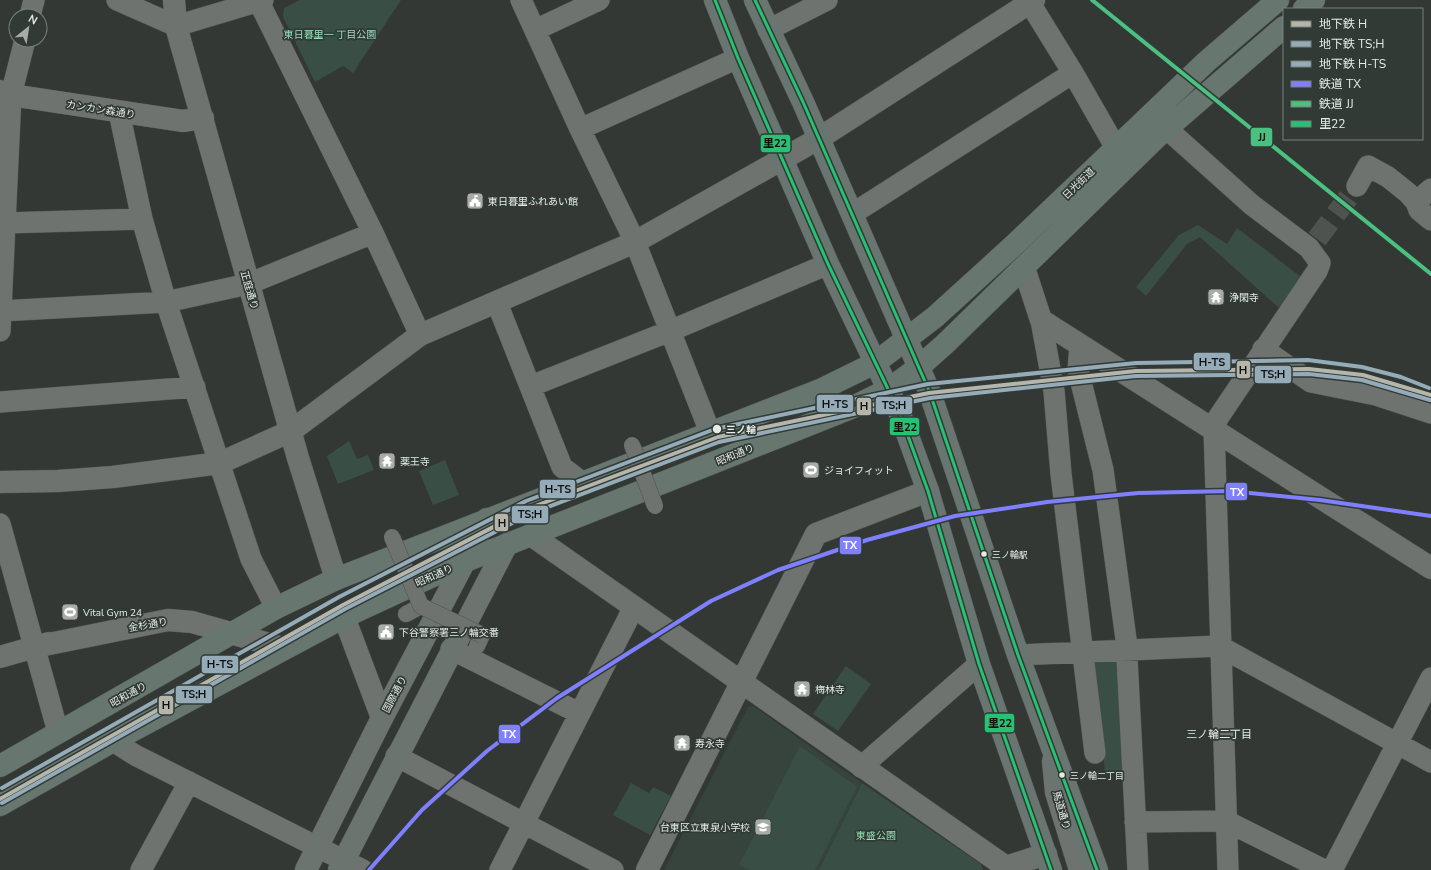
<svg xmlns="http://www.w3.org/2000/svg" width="1431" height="870" font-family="'Nunito Sans','Noto Sans JP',sans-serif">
<rect width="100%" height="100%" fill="#333835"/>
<path fill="#36443d" d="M753 706 862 783 819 870H664L748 707Z"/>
<path fill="#394e44" d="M300 0H401L353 73 343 66 315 82 283 17 284 8Z
M1198 225 1227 244 1237 228 1301 277 1279 308 1200 237 1187 244 1146 296 1136 287 1179 235Z
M349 441 357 459 368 455 374 470 338 484 327 456Z
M445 460 459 495 433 505 419 471Z
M1118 660 1124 772 1105 773 1093 662Z
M846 666 871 684 838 731 813 714Z
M800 746 857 787 815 870H749L739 865Z
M631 783 649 793 653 787 671 796 650 835 613 815Z
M862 783 981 864 983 870H819Z"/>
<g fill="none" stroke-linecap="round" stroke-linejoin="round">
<path stroke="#4e5350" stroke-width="21" stroke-dasharray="21 10" stroke-linecap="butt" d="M1317 239 1357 186"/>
<g stroke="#505452" stroke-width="17">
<path id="pedestrian" d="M406 614 421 606
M477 646 482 635"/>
</g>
<g stroke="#505452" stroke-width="22">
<path id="minor" d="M117 0 176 26 263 0
M258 0 373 233 420 335
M521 0 580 129 635 242 710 432
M1028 0 1073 73 1124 162
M30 16 34 0
M535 30 599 0
M768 30 827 0
M119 112 142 219 166 302 251 559 276 608
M580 129 738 58
M1167 129 1252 205 1309 248 1320 263 1317 271 1218 418 1214 428 1228 870
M1357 186 1368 166 1388 177 1408 193 1416 202 1419 210 1431 220
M1416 202 1431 189
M852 214 1073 73
M0 221 4 223 142 219
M497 303 562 467 583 483
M0 311 166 302 248 284 373 233
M1041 320 1054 391 1061 474 1095 753
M0 331 11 95 25 40
M1080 345 1078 370 1103 470 1126 639 1138 870
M1263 349 1311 382 1376 395 1431 413
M531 386 670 331 828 264
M0 402 195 387
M0 524 58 732
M451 649 579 713
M1018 655 1219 646 1431 762
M113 741 135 755 363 870
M396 756 613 870
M861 767 979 664
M1135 822 1226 821 1324 870
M141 870 189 782
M500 870 634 607
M1332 870 1431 678"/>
</g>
<g stroke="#505452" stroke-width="23">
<path id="tertiary" d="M174 0 176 26 298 458 336 579
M0 91 11 95 183 121 203 118
M1024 268 1041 320 1431 568
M0 482 58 481 113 477 220 463 291 431 420 335 635 242 818 139 1034 0
M531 535 1006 867 1046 854
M344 617 382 718
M34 647 168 620 192 622 283 648
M0 657 49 643
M1053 761 1056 792 1080 870
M647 870 816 534 928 491"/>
</g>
<g stroke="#505452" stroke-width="23">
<path id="secondary" d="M306 870 382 718 487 519
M339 870 507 544"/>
</g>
<g stroke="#505452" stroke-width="23">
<path id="primary" d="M715 0 738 58 828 264 900 414 928 491 979 664 1051 870
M755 0 803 102 930 393 1018 655 1097 870"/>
</g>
<g stroke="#505452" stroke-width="23">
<path id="trunk" d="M1304 9 1314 0
M0 766 276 608 336 579 820 390 875 363 935 317 1013 246 1206 62 1278 0
M0 805 113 741 344 617 463 562 851 408 889 389 919 367 946 343 1157 137 1284 27"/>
</g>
<use href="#pedestrian" stroke="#6e7370" stroke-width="16"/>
<use href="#minor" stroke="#6e7370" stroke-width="21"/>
<use href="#tertiary" stroke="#6e7370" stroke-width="22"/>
<use href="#secondary" stroke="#6c7470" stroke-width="22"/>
<use href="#primary" stroke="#697570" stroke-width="22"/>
<use href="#trunk" stroke="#687670" stroke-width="22"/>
<g stroke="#505452" stroke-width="17" stroke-linecap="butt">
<path id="pedestrian-bridge" d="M632 445 655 506
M392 537 421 606 482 635"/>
</g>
<use href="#pedestrian-bridge" stroke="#6e7370" stroke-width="16"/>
<g stroke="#313a35" stroke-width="6">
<path id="bus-1" d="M715 0 738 58 828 264 900 414 928 491 979 664 1051 870
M755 0 803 102 930 393 1018 655 1097 870"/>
</g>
<use href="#bus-1" stroke="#26c172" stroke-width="3"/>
<g stroke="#313a35" stroke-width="7">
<path id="rail-1" d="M369 870 422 810 487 751 557 698 711 601 778 570 867 540 955 516 1047 502 1138 493 1230 491 1320 500 1431 516"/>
</g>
<g stroke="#313a35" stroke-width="7">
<path id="rail-2" d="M1092 0 1431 274"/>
</g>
<use href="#rail-1" stroke="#8080ff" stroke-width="4"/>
<use href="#rail-2" stroke="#4cc080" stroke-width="4"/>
<g stroke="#313a35" stroke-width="7">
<path id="metro-1" d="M0 799 343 605 530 508 718 437 929 393 1136 371 1309 369 1363 375 1431 395"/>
</g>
<g stroke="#313a35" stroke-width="7">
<path id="metro-2" d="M2 803 345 609 532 513 719 442 930 398 1136 376 1309 374 1362 380 1430 400"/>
</g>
<g stroke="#313a35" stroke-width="7">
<path id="metro-3" d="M2 788 339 597 526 501 715 429 928 384 1136 363 1308 360 1362 367 1401 377 1429 388"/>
</g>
<use href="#metro-1" stroke="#b5b5ac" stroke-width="4"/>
<use href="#metro-2" stroke="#95acb8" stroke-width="4"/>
<use href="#metro-3" stroke="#95acb8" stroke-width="4"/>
</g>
<defs>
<g id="civic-square" transform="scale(0.9)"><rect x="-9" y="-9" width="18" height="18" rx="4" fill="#a7aca9" stroke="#313a35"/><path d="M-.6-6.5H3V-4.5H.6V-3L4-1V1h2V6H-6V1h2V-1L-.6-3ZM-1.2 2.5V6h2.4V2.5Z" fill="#fff"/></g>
<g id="temple-square" transform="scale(0.9)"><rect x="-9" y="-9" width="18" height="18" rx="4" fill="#a7aca9" stroke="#313a35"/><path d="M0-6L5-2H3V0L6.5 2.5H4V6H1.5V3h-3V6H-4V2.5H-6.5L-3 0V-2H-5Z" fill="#fff"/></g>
<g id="stadium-square" transform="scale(0.9)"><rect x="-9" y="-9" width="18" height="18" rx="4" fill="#a7aca9" stroke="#313a35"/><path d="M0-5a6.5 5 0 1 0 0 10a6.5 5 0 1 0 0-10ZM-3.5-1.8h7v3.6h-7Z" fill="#fff"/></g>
<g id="school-square" transform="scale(0.9)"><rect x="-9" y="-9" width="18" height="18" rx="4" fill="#a7aca9" stroke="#313a35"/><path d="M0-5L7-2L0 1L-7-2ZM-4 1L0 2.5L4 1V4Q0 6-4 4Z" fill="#fff"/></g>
</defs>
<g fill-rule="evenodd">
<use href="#civic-square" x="475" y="201"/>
<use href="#temple-square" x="1216" y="297"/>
<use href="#temple-square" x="387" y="461"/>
<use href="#stadium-square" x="811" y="470"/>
<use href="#stadium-square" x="70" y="612"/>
<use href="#civic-square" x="386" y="632"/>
<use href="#temple-square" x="802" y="689"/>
<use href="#temple-square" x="682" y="743"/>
<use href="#school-square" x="763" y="827"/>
</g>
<g fill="#e6ebe8" stroke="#313a35" stroke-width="1.5">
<circle cx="717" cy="429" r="5"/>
<circle cx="984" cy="554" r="3.5"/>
<circle cx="1062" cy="775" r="3.5"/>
</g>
<g text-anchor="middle" stroke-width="3.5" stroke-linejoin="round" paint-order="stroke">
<g font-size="9" fill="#e6ebe8" stroke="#313a35" text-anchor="start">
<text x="992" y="558">三ノ輪駅</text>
<text x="1070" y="779">三ノ輪二丁目</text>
</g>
<g font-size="10" fill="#95dfba" stroke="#313a35">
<text x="330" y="38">東日暮里一 丁目公園</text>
<text x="876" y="839">東盛公園</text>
</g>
<g font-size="10" fill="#e6ebe8" stroke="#313a35">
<text transform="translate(101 109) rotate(9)" y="4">カンカン森通り</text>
<text transform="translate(1078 183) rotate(-44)" y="4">日光街道</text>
<text transform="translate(250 290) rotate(74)" y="4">正庭通り</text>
<text transform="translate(735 454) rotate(-22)" y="4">昭和通り</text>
<text transform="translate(434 575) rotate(-24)" y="4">昭和通り</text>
<text transform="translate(148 624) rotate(-10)" y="4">金杉通り</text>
<text transform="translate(128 694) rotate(-29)" y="4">昭和通り</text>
<text transform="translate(394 694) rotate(-62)" y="4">国際通り</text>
<text transform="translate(1062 810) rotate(74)" y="4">馬道通り</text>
</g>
<g font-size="10" fill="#e6ebe8" stroke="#313a35" text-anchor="start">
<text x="488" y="205">東日暮里ふれあい館</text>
<text x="1229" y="301">浄閑寺</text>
<text x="400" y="465">薬王寺</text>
<text x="824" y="474">ジョイフィット</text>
<text x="83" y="616">Vital Gym 24</text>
<text x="399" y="636">下谷警察署三ノ輪交番</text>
<text x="815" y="693">梅林寺</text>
<text x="695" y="747">寿永寺</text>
<text x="750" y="831" text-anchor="end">台東区立東泉小学校</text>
</g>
<g font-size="10" font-weight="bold" fill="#e6ebe8" stroke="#313a35" text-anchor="start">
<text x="726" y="433">三ノ輪</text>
</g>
<g font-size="11" fill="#e6ebe8" stroke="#313a35">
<text x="1219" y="738">三ノ輪二丁目</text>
</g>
</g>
<g stroke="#313a35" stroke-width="1.5">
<rect x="1250" y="127" width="23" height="20" rx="4" fill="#4cc080"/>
<rect x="760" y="134" width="31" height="19" rx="4" fill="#26c172"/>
<rect x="1193" y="352" width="38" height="19" rx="4" fill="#95acb8"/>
<rect x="1236" y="360" width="15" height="19" rx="4" fill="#b5b5ac"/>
<rect x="1254" y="365" width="38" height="19" rx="4" fill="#95acb8"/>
<rect x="816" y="394" width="38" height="19" rx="4" fill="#95acb8"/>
<rect x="875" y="396" width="38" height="19" rx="4" fill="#95acb8"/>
<rect x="856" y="397" width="16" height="19" rx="4" fill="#b5b5ac"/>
<rect x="889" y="417" width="31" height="19" rx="4" fill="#26c172"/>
<rect x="539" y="479" width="37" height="20" rx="4" fill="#95acb8"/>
<rect x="1225" y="482" width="23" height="19" rx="4" fill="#8080ff"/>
<rect x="511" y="505" width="38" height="19" rx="4" fill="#95acb8"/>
<rect x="494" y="513" width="15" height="19" rx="4" fill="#b5b5ac"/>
<rect x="839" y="536" width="23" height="19" rx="4" fill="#8080ff"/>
<rect x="201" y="655" width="38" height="19" rx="4" fill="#95acb8"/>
<rect x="175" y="685" width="38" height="19" rx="4" fill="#95acb8"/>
<rect x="158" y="695" width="16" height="20" rx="4" fill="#b5b5ac"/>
<rect x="984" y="713" width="31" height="20" rx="4" fill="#26c172"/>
<rect x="498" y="724" width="23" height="20" rx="4" fill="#8080ff"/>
</g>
<g font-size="11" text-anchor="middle" font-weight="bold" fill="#fff">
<text x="1237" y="496">TX</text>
<text x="850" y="549">TX</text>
<text x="509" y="738">TX</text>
</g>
<g font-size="11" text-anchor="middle" font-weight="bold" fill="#111">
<text x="1262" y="141">JJ</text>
<text x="775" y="147">里22</text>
<text x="1212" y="366">H-TS</text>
<text x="1243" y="374">H</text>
<text x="1273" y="378">TS;H</text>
<text x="835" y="408">H-TS</text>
<text x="894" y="409">TS;H</text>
<text x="864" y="410">H</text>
<text x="905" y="431">里22</text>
<text x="558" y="493">H-TS</text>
<text x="530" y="518">TS;H</text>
<text x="502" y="527">H</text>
<text x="220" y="668">H-TS</text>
<text x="194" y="698">TS;H</text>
<text x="166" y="709">H</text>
<text x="1000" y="727">里22</text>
</g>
<rect x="1283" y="8" width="140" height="132" fill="#313a35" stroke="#79817d"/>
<rect x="1291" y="21" width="20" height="6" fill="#b5b5ac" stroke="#79817d"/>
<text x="1319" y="28" font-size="12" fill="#e6ebe8">地下鉄 H</text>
<rect x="1291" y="41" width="20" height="6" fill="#95acb8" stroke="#79817d"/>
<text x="1319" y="48" font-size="12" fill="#e6ebe8">地下鉄 TS;H</text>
<rect x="1291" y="61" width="20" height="6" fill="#95acb8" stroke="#79817d"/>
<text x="1319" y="68" font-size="12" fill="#e6ebe8">地下鉄 H-TS</text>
<rect x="1291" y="81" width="20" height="6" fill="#8080ff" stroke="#79817d"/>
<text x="1319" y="88" font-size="12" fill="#e6ebe8">鉄道 TX</text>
<rect x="1291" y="101" width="20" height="6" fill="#4cc080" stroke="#79817d"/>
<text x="1319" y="108" font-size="12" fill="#e6ebe8">鉄道 JJ</text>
<rect x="1291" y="121" width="20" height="6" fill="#26c172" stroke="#79817d"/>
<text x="1319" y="128" font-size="12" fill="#e6ebe8">里22</text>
<g transform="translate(28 28) rotate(30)"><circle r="19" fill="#313a35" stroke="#79817d"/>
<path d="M0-3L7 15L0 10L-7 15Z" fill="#a7aca9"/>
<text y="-6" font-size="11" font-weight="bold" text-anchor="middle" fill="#e6ebe8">N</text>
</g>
</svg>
